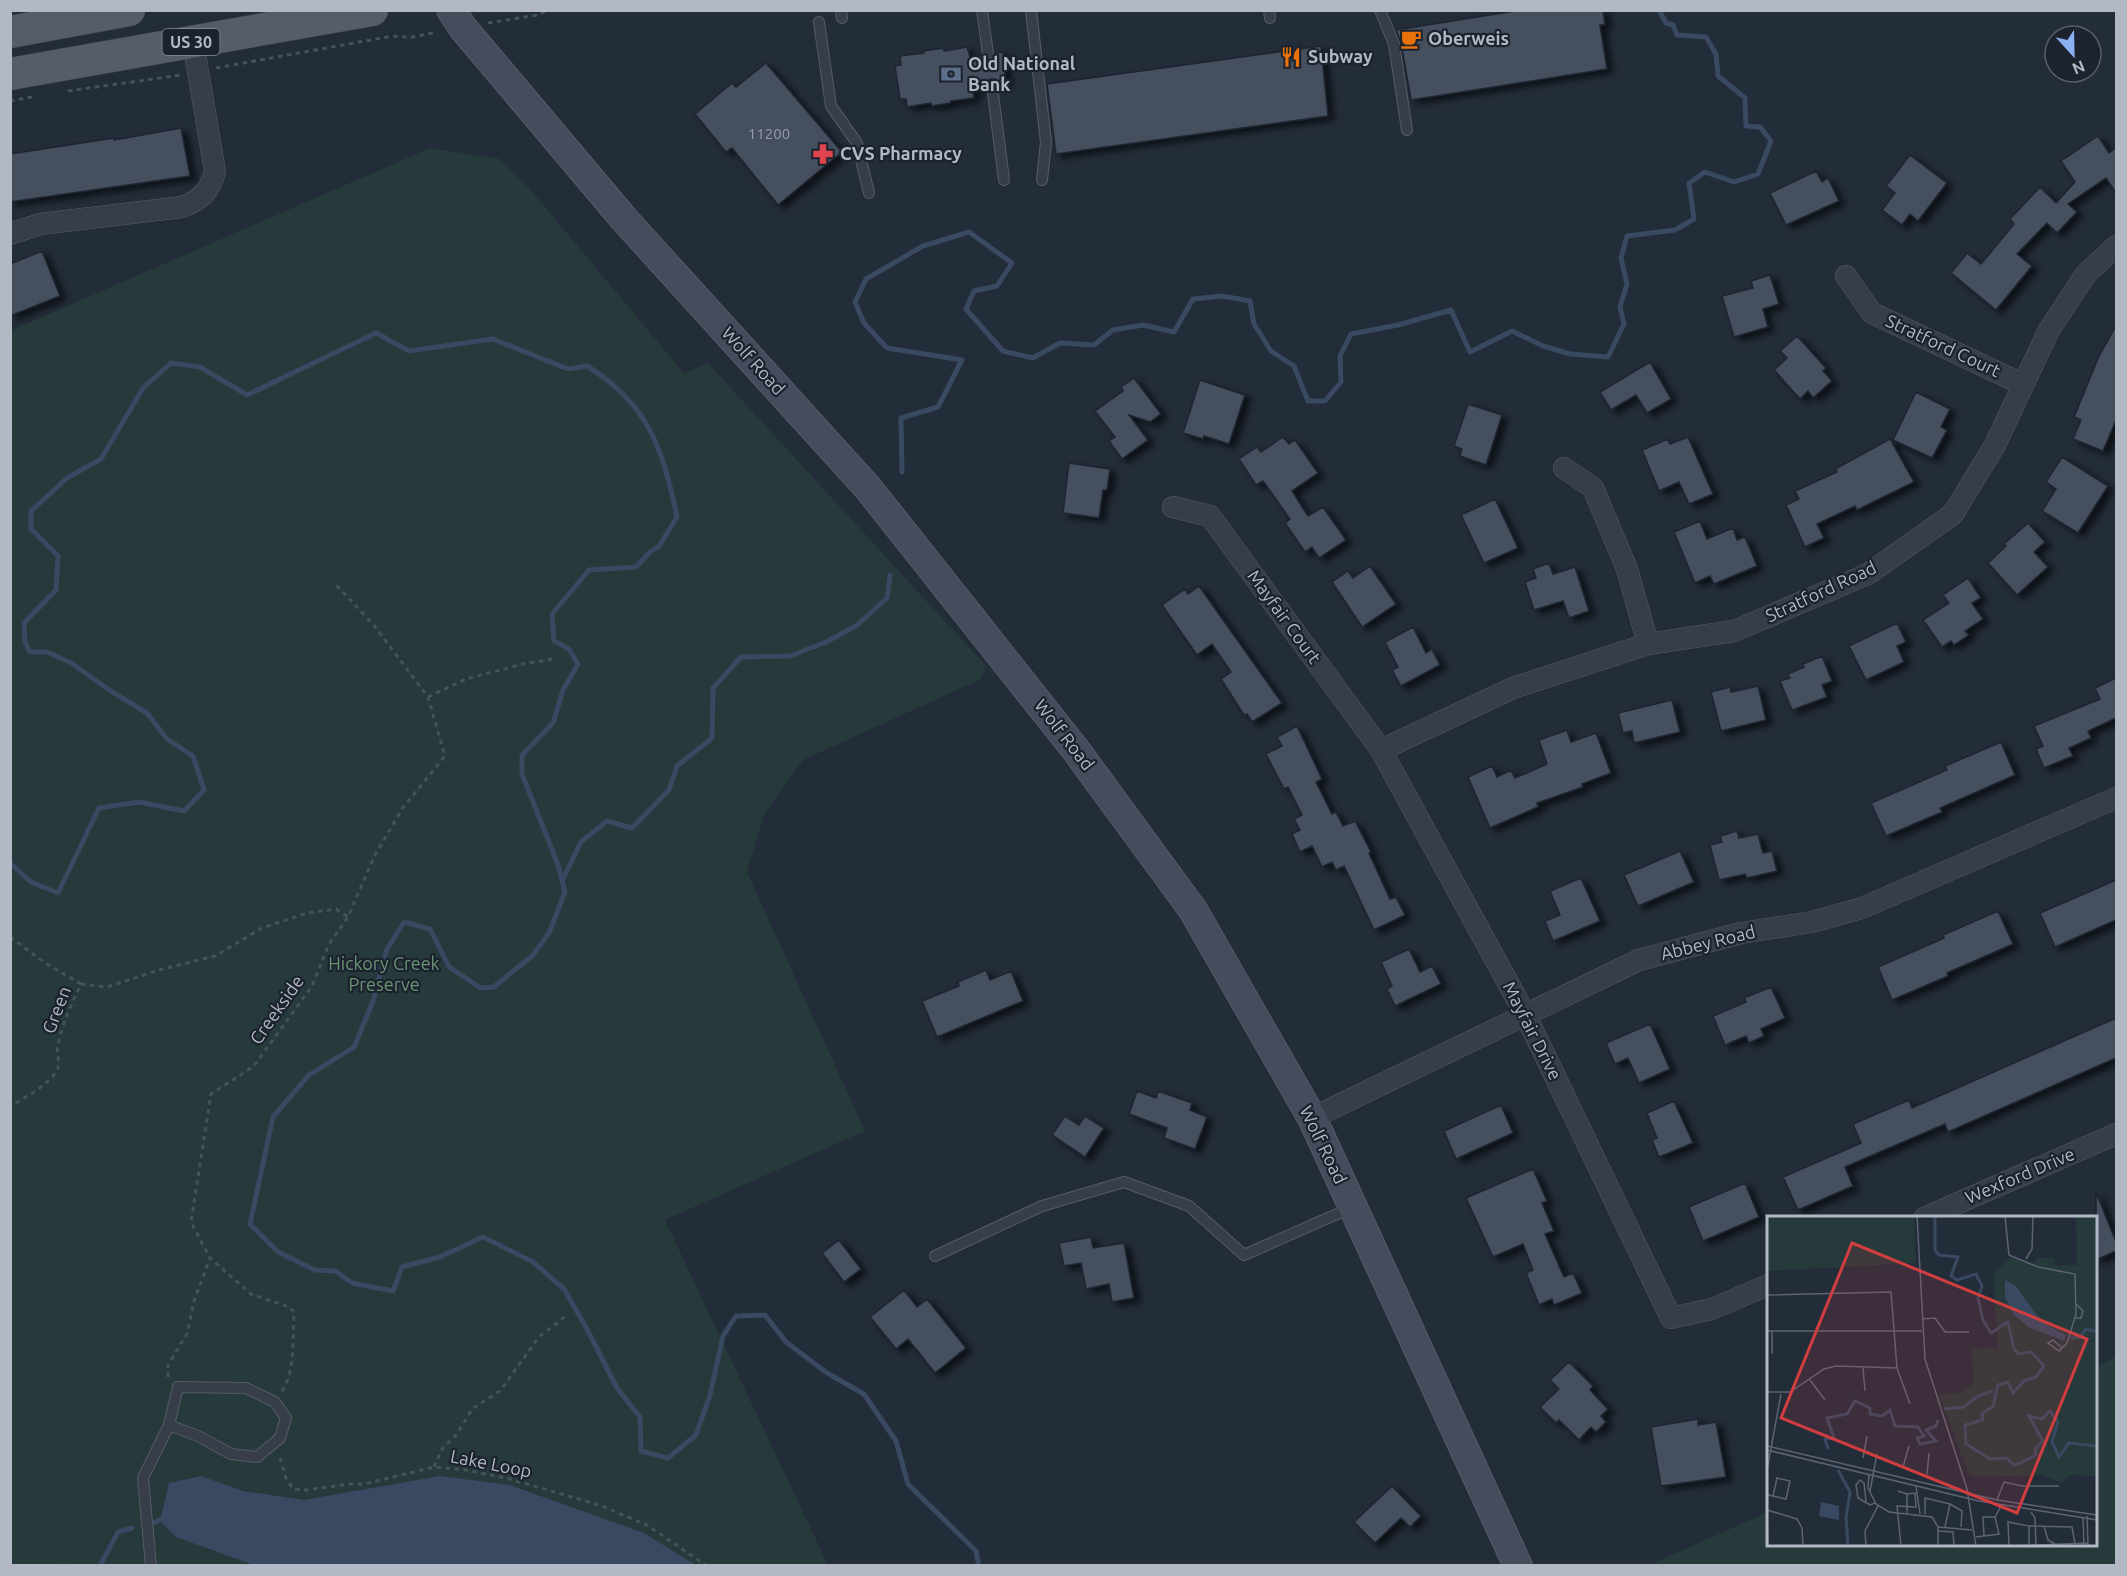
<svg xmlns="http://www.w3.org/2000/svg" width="2127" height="1576" font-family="Ubuntu,sans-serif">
<defs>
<filter id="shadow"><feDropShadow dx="6" dy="4" stdDeviation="3" flood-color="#0009"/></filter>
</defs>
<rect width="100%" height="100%" fill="#232c39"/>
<path fill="#26393b" d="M430 148 500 159 530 189 684 373 708 363 987 667 979 680 803 760 764 815 747 872 865 1131 665 1220 828 1565H11L10 331Z
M2116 1357V1565H1649L1768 1512V1544H2096V1366Z"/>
<path fill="#394961" d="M201 1476 243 1491 304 1500 440 1476 510 1485 644 1533 696 1565H260L251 1564 176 1537 160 1521 169 1483Z"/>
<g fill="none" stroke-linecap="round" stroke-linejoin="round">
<path stroke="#394961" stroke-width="5" d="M902 472 901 418 938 407 962 360 887 348 864 323 855 302 866 279 923 246 969 232 1012 263 997 286 974 291 966 309 1003 351 1033 358 1060 343 1094 345 1113 330 1143 325 1174 332 1193 299 1222 296 1250 301 1254 324 1271 351 1294 366 1308 401H1325L1341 382 1340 356 1351 334 1398 325 1451 310 1470 352 1512 331 1543 346 1570 354 1608 357 1624 324 1620 307 1627 284 1621 258 1627 236 1675 230 1694 219 1689 183 1705 172 1734 182 1758 174 1771 141 1760 127 1746 126 1745 98 1718 76 1716 54 1706 37 1677 35 1673 25 1666 23 1659 10
M10 863 31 882 58 893 99 808 139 802 184 811 204 790 193 756 167 739 147 713 111 691 71 663 47 652H30L25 642 24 623 56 590 58 556 31 529V511L67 478 101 459 143 388 171 363 200 367 247 395 376 333 409 351 493 339 568 369 587 366C649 404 663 450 677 517L659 546 650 552 636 567 589 570 552 614 554 641 569 649 578 664 563 690 553 723 522 755V774L558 865 565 892 549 933 533 955 494 987 481 988 449 967 430 929 404 922 387 949 372 1004 354 1047 309 1075 273 1117 250 1224 278 1252 315 1270 335 1271 352 1283 393 1291 402 1267 440 1257 483 1237 533 1262 564 1289 587 1329 617 1388 640 1417 641 1451 668 1458 696 1435 710 1395 723 1336 736 1316 765 1315 786 1342 827 1373 864 1394 896 1441 908 1484 976 1551 979 1566
M562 881 581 842 607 821 632 828 669 790 677 766 712 738 713 688 741 657 790 656 826 642 856 626 887 598 890 575
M152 1524 167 1516
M62 1566H68
M100 1566 118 1532 132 1528"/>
</g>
<path fill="#444f5d" stroke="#1e2530" stroke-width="1.5" filter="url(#shadow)" d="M1521 10H1603L1605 25H1600L1607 69 1411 100 1401 43 1396 30Z
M1321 46 1328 116 1056 154 1047 84Z
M967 47 970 57 981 55 986 61 993 60 995 53 1003 52 1006 83 999 84 995 79H990L985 83V87L973 89 974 98 951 101 950 103 932 106 931 103 907 107 906 99H900L895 66 901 65 900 56 924 53 923 51 944 48V51Z
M766 63 842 152 778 205 732 148 726 152 695 114 732 83 736 87Z
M181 128 190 176 10 202V154L114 138V140Z
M2098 136 2109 153 2116 148V193L2106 178 2068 204 2077 212 2057 233 2047 223 2017 254 2032 266 1996 310 1951 273 1967 253 1981 264 2014 224 2010 219 2040 187 2056 203 2075 182 2061 161Z
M1910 155 1947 183 1918 221 1910 214 1902 225 1882 210 1895 193 1886 186Z
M1816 171 1822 182 1828 178 1839 201 1786 225 1770 193Z
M42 251 60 296 10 316V264Z
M1770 275 1779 304 1763 309 1768 327 1734 337 1722 296 1753 288 1751 281Z
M2116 326V420L2103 451 2073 439 2081 420 2074 417 2099 356Z
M1797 336 1826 368 1823 371 1832 381 1813 398 1808 391 1800 399 1774 370 1787 358 1780 351Z
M1650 362 1671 399 1647 413 1636 395 1611 410 1600 392Z
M1134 378 1161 414 1150 422 1129 415 1148 440 1122 459 1109 441 1115 437 1095 411 1123 391 1121 387Z
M1200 380 1245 395 1229 444 1204 436 1203 439 1183 433Z
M1916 392 1950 409 1941 427 1947 430 1932 458 1893 440Z
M1468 404 1502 415 1486 465 1460 456 1462 449 1454 446Z
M1283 437 1289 444 1295 440 1318 473 1292 491 1308 516 1323 507 1346 540 1319 558 1312 547 1305 552 1285 523 1290 519 1263 481 1256 485 1239 459 1257 447 1261 452Z
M1688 437 1713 494 1689 504 1679 482 1659 491 1642 450 1668 439 1670 444Z
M1890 439 1914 482 1857 510 1855 506 1817 524 1824 538 1805 547 1786 505 1799 499 1795 491 1837 472 1835 469Z
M2062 457 2108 486 2078 533 2042 511 2056 489 2046 482Z
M1069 463 1110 469 1107 490H1103L1099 518 1063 513Z
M1495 499 1518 548 1484 563 1461 515Z
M1700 521 1707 539 1733 528 1737 540 1745 537 1757 566 1714 584 1710 576 1695 583 1674 532Z
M2028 523 2045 542 2034 552 2048 567 2017 595 1988 563 2006 546 2004 544Z
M1549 563 1553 574 1575 567 1589 611 1569 618 1563 601 1534 610 1525 582 1536 578 1533 569Z
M1370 566 1396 604 1362 627 1332 582 1348 571 1353 578Z
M1968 578 1981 598 1972 603 1983 619 1965 631 1969 635 1954 645 1951 641 1942 647 1923 620 1949 603 1943 595Z
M1199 586 1282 703 1252 722 1247 714 1244 715 1221 679 1231 672 1212 644 1197 655 1162 605 1185 589 1188 594Z
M1897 623 1906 642 1897 646 1904 662 1866 680 1849 646Z
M1413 627 1426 653 1432 649 1440 665 1401 686 1392 670 1398 667 1385 642Z
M1822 656 1832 681 1822 685 1827 697 1792 710 1780 681 1790 678 1788 674 1804 667 1803 664Z
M2116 678V718L2088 731 2091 738 2069 748 2073 756 2044 768 2036 749 2043 746 2034 726 2100 699 2095 688Z
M1758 686 1766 720 1721 731 1711 692 1730 687 1731 692Z
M1672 700 1680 732 1634 743 1632 731 1623 733 1618 713Z
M1297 726 1322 779 1316 782 1332 814 1336 812 1343 826 1355 821 1371 852 1369 853 1390 899 1396 897 1405 915 1374 930 1344 866 1336 870 1332 862 1322 867 1312 846 1300 852 1292 834 1300 830 1294 819 1302 815 1288 787 1284 789 1266 754 1282 746 1277 737Z
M1567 730 1571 742 1596 733 1611 773 1582 784 1583 787 1537 803 1538 807 1490 828 1468 777 1492 766 1497 777 1511 770 1515 778 1547 764 1539 740Z
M2001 742 2015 775 1940 808 1942 812 1886 836 1871 803 1947 770 1945 766Z
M1737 831 1739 838 1758 834 1763 853 1772 851 1777 871 1747 878 1745 874 1719 880 1710 845 1722 842 1720 836Z
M1680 851 1694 882 1638 906 1624 875Z
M1581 878 1600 921 1553 941 1545 921 1560 915 1550 891Z
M2116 880V920L2055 947 2040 913Z
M1998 911 2013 944 1947 973 1948 976 1892 1000 1878 967 1944 938 1943 935Z
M1409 949 1420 972 1432 966 1441 984 1395 1006 1387 989 1392 986 1381 962Z
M986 970 990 980 1011 971 1023 1001 937 1037 922 1001 959 986 958 982Z
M1771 987 1785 1018 1761 1029 1764 1036 1749 1043 1746 1036 1725 1045 1713 1016 1746 1002 1744 998Z
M2116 1018V1058L1948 1132 1945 1124 1845 1167 1853 1186 1798 1210 1783 1177 1861 1143 1853 1124 1909 1100 1912 1108Z
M1650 1024 1670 1069 1639 1083 1628 1058 1615 1064 1606 1043Z
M1137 1091 1156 1098 1158 1091 1192 1103 1190 1110 1207 1117 1195 1149 1164 1138 1167 1128 1129 1114Z
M1674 1101 1693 1143 1659 1157 1652 1140 1657 1138 1647 1113Z
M1501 1105 1513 1133 1456 1159 1444 1131Z
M1065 1116 1079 1125 1085 1116 1104 1128 1085 1157 1052 1135Z
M1533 1169 1547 1201 1542 1203 1554 1231 1545 1234 1564 1277 1573 1273 1582 1293 1554 1305 1552 1299 1539 1305 1526 1273 1533 1270 1523 1244 1493 1257 1466 1198Z
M1745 1183 1759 1217 1703 1241 1689 1207Z
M2096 1192 2116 1242V1251L2096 1260Z
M1091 1237 1093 1248 1124 1243 1134 1298 1112 1302 1109 1284 1086 1289 1081 1263 1064 1266 1059 1243Z
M839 1240 861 1269 844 1282 822 1253Z
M904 1290 917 1307 927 1299 966 1348 935 1373 908 1339 896 1349 870 1317Z
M1569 1362 1593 1386 1590 1390 1608 1409 1601 1416 1606 1422 1596 1432 1591 1427 1579 1440 1559 1420 1556 1423 1540 1407 1559 1389 1550 1380Z
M1698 1419V1425L1716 1422 1726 1477 1661 1486 1651 1427Z
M1392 1486 1421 1516 1410 1527 1401 1518 1375 1543 1354 1522Z"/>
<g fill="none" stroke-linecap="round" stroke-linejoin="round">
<g stroke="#555c67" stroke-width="12">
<path id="lane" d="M841 10 842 18
M982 10 988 54
M1031 10 1046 142 1042 180
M1269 10 1270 18
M1380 10 1394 44 1407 130
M819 22 831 106 857 143 869 193
M992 86 1004 180
M935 1256 1042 1206 1124 1182 1189 1206 1244 1255 1353 1207
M151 1566 143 1478 169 1425 178 1387 246 1388 275 1402 286 1418 280 1438 257 1457 231 1454 198 1436 169 1425"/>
</g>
<g stroke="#555c67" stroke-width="22">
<path id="street" d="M10 234 40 224 182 207C201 200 210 191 215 171L193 42
M1846 276 1872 313 2022 384
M1564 468 1593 488 1627 569 1648 644
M1173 507 1210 516 1381 750 1525 1014 1671 1318 1712 1309 1768 1285
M1381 750 1513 688 1648 644 1734 631 1868 574 1953 514 1995 445 2049 330 2086 274 2116 246
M1312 1118 1639 960 1741 933 1812 922 1862 908 2116 798
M1924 1218 2116 1134"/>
</g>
<g stroke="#555c67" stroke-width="30">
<path id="secondary" d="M451 10 463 28 624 219 868 488 1075 749 1193 910 1312 1118 1518 1566"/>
</g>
<g stroke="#404752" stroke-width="33">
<path id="primary" d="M10 32 129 10
M10 74 372 10"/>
</g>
<path stroke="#435457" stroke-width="3" stroke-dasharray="4.5 4.5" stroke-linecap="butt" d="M488 23 538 15 547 10
M216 68 387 37 402 36 408 38 437 32
M68 91 181 75
M10 101 32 97
M428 697 466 679 523 664 552 659
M10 937 45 963 81 984C72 1003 62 1024 58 1045 56 1053 60 1061 58 1068 51 1084 25 1098 10 1106
M81 984 107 987 159 970 215 956 262 928 307 913 336 909 348 917
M168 1377V1365L187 1334 194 1301 210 1258
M282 1391C295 1373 293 1334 294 1312L289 1307 251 1294 210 1258 191 1222 211 1094 254 1066 312 986 329 944 348 917 374 857 402 809 445 756 428 697 373 624 336 585
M280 1458 286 1478 293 1489 306 1490 350 1484H364L434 1467 466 1470 510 1479 599 1505 647 1525 707 1566
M434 1467 442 1449 457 1434 472 1409 500 1391 539 1337 567 1315"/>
<use href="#lane" stroke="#373e49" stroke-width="10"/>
<use href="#street" stroke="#373e49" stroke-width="21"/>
<use href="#secondary" stroke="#454d5c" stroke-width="28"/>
<use href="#primary" stroke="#555d69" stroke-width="32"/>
</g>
<defs>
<g id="cafe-bare" transform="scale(1.62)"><path d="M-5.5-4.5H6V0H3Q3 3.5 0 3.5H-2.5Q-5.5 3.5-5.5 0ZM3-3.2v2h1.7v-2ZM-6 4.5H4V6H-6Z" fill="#e8710a" stroke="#1c232e" stroke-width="2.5" paint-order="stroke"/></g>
<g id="restaurant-bare" transform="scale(1.62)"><path d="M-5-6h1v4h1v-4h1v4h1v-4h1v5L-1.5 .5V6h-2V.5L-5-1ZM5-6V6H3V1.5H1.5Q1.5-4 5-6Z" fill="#e8710a" stroke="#1c232e" stroke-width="2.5" paint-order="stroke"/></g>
<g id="bank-bare" transform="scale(1.62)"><path d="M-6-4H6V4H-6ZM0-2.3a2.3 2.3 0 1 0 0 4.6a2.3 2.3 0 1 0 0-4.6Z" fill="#5c6f8a" stroke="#1c232e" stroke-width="2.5" paint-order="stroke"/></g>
<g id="pharmacy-bare" transform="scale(1.62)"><path d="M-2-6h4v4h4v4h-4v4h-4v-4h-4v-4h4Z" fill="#e0444e" stroke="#1c232e" stroke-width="2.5" paint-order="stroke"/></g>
</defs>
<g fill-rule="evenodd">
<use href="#cafe-bare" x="1411" y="39"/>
<use href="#restaurant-bare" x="1291" y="57"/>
<use href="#bank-bare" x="951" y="74"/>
<use href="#pharmacy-bare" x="823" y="154"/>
</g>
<g text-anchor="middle" stroke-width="4.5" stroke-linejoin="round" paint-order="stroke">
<g font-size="15" fill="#969eab">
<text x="769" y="139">11200</text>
</g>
<rect fill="#1c232e" stroke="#858c98" stroke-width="1.5" x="162.5" y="29" width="57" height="26" rx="4.5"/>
<g font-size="16" font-weight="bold" fill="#b2b9c5">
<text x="191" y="48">US 30</text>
</g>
<g font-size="18" font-weight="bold" fill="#b2b9c5" stroke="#1c232e" text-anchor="start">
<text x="1428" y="45">Oberweis</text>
<text x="1308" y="63">Subway</text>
<text x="968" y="70">Old National<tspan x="968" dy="21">Bank</tspan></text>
<text x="840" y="160">CVS Pharmacy</text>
</g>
<g font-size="18" fill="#b2b9c5" stroke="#1c232e">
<text transform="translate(1943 346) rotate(25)" y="6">Stratford Court</text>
<text transform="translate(753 361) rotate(48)" y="6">Wolf Road</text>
<text transform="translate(1821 592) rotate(-25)" y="6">Stratford Road</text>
<text transform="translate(1284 617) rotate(54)" y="6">Mayfair Court</text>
<text transform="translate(1064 735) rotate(52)" y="6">Wolf Road</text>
<text transform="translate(1708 943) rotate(-14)" y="6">Abbey Road</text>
<text transform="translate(57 1010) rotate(-69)" y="6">Green</text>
<text transform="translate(277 1010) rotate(-55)" y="6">Creekside</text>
<text transform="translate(1532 1031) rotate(63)" y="6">Mayfair Drive</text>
<text transform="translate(1323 1145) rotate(64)" y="6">Wolf Road</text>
<text transform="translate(2020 1176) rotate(-23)" y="6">Wexford Drive</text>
<text transform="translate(491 1464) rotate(11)" y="6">Lake Loop</text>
</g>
<g font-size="18" fill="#6a9575" stroke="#1c232e">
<text x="384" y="970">Hickory Creek<tspan x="384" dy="21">Preserve</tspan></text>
</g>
</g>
<g transform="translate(1767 1216)">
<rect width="330" height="330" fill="#232c39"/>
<path d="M0 0H147L149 47 0 55ZM309 0H330V260L303 259 294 267 275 259 209 261 201 257 172 178 195 177 206 167 205 133 231 132 226 59 242 42 256 43 265 49 270 42H287L288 50 310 49Z" fill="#26393b"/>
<path d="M238 64 249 70 275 106 299 119 297 125 261 111 247 99 238 81ZM54 286 72 290V304L52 300Z" fill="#394961"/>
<path fill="none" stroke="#394961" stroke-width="3" d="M168 0V34L172 39 191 41 184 60 190 64 209 58 215 70 211 82 216 104 224 117 241 106 247 133 252 138 264 136 277 150 269 161 257 165 246 177 241 166 231 169 226 190 215 198 216 204 198 209 199 228 223 243 240 242 247 249 251 248 269 239 268 233 276 225 262 200 275 203 283 195 291 206 285 226 292 241 302 227 330 230M303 122 313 121 319 113 330 116M177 193 197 191 211 180 226 175M61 233 58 223 67 222 60 202 80 198 88 185 103 192V198L115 200 123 194 128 210 151 211 157 220 150 222 153 228 169 225 159 214 169 210 171 204M71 254 83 276 79 301 81 330"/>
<path fill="none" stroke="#5c6471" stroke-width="1.5" d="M150 0 158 143 200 273 209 330M238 0 242 39 271 51 308 58 309 98 300 127 292 135 281 127 286 124 295 132M259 43 265 33 266 0M0 79 124 76 130 152 143 188M308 102H314L316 95 309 88M155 103 168 102 178 116H202M0 115H155M5 115V138M96 152 98 175M43 164 58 184M0 176H23L57 153 69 150 130 152M0 230 230 284 330 299M0 234 212 285 330 304M96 242 100 220M136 251 142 230M0 254 14 178M102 258 101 272 109 288 122 296 165 301 171 311V330M160 258 162 237M149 270 153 298M103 275 110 238M131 275 140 278V297M0 277 2 279 6 280 19 283 23 265 10 262 6 280M230 284 237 266 255 270H292M99 286 97 267 93 264 89 269 91 282 103 289 108 287M0 294 30 303 35 312 36 330M0 294 1 330M264 296 268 302 269 329M158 298V282L183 288M320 300 321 329M316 302 317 330M262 310 305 311 308 328M277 310 281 324 288 328M171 311 205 314M178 311 183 288 195 295 194 311M171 315 186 316 187 330M217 320 216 301H228M209 321 232 318 228 301 234 290M99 330 98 315 111 290M134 330 130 290 149 291 148 277 140 278M242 330 241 306 262 310V329M248 330 321 327"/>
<path fill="#d13e40" fill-opacity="0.15" stroke="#d13e40" stroke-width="3" d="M85 27 320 123 250 297 14 202Z"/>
<rect width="330" height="330" fill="none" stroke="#b2b9c5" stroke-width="3"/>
</g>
<rect width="2127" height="1576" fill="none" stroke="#b2b9c5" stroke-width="24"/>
<g transform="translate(2073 54) rotate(158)"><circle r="28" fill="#1c232e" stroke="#585f6a" stroke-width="1.5"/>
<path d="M0-4.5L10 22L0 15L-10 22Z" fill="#8baff1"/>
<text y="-9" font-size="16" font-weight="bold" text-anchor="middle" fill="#b2b9c5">N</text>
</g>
</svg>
